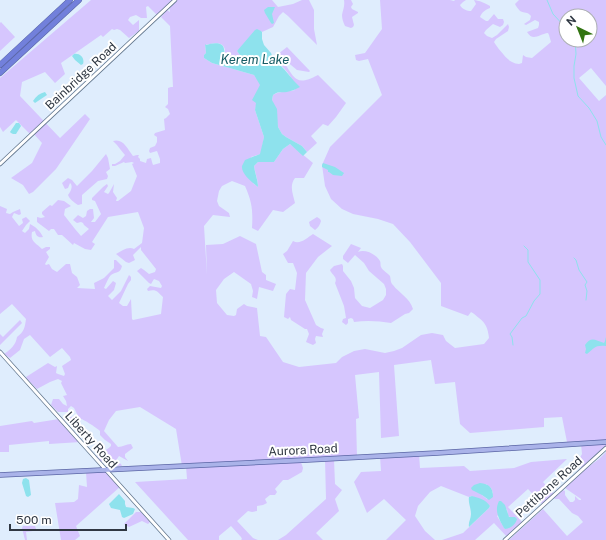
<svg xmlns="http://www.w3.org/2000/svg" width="606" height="540" font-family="'Public Sans',sans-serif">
<rect width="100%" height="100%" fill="#dfedfd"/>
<path fill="#d6c6fe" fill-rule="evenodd" d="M91 0H272L278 7 293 4 302 0H309L314 10V29L317 45 288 16 283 12 279 16 273 27 262 32 261 31 237 51 240 55V59L232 64 224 63C224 59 225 54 225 50 223 40 211 44 205 45L206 53 204 55V58L212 63 254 75 261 85 255 110 264 137 261 154 251 157 253 183 258 187C258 179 255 173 254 166L258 162H274L283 149 290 144 313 163 304 178H295C289 186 293 194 295 203L283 212 273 210 258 231 252 228C253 210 252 202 245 186L232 181 222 186 219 191 217 201 219 206 229 213 230 217 213 215 204 226 207 275 206 245 223 244 240 236 256 244 262 272 266 275V280L276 284 273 291 259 287 257 299 252 297 253 291 251 284 234 272 224 279 216 290 217 303 227 315 234 316 236 315 237 309 244 304 247 306 257 308 260 336 266 337 283 362 299 367 336 363 342 357 354 351 365 349 385 353 394 351 402 348 421 335 432 333 443 335 446 341 455 348 484 344 489 338C488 329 486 323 479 318 476 316 475 314 471 312L468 316 441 306V283L410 242 393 224 378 219 353 214 342 209 331 199 325 186 322 165 330 147 382 95 368 59 359 61 356 60 355 55 365 53 382 29 380 0H450L454 1 455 0H466L463 2 460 5C462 9 467 11 471 11L476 4 474 0C478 0 487 4 490 6V8C485 10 482 12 480 17L486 21H488L494 14 498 19H503L504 22 503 25 500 27 493 24 486 30 484 33 487 36 492 38 497 35 508 24 509 27 508 31 496 39 494 42C497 47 507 60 512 62 514 63 517 64 519 64L522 63 523 55 526 57 532 58 551 42 549 35 548 33C539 34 533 42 527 32L538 28 539 25V22L535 20 526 25 524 24 530 20 531 16C527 11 525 14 520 11 518 9 516 6 515 4L519 0H606V86L591 68 579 78 599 101 606 95V440L567 442 562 417 544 418V427L470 433 460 424 455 382 435 384 431 360 394 365 399 436 381 438 379 372 355 375 359 418 356 419 357 457 334 459 335 484 342 490 335 499 339 511 316 533 323 540H278L286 535 326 499 325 459 301 462 303 468 302 472 288 480H283L275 489 277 492 275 495H270L265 499 267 503 263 505 257 506V511L252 512 248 511 237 521 253 538 258 540H241L242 539 241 537 231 526 219 536V540H188L135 482 187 479 186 466H182L176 429 140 407 116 411 109 420 104 431 118 447C123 447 126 444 131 444L133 448 125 454V457L128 461 119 456 117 459 118 462 121 464 122 466H110L112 462 111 460 107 456 104 458 103 460 101 462 97 456C101 452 106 451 111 446V444L105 440 100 435V431C97 428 82 418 78 418 74 418 69 420 65 420H63L65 418 78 416 74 408 71 406 68 409V412H58L51 405 53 399H59L63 404 67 406 66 401 63 396 67 395 61 383 62 381 58 379 50 382 37 389 27 379 26 377 48 363 55 367 57 366 56 373 58 374 64 376 65 374 62 366 71 360 70 357 62 348 50 357 30 335 24 339 20 350 10 358 4 354C10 350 16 345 17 337 24 332 25 327 26 319L12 304 0 314V206L7 209 6 213 10 214 13 212 20 209 21 214 19 215 14 213 12 217 19 226 23 223 22 219 26 217 30 221 26 225 22 231 25 233 29 229 30 224C36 227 40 231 43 237 38 238 36 236 35 231L32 232C30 242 36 243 42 249L46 247H50V249L46 252 49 257 45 264 46 265 49 264 52 269 57 272 66 264H70L72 273 77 277 80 285 77 288 95 289 94 283 104 278 114 268V260H116L122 266C120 274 117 271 111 275 108 278 106 284 104 288L106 289 113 281 116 283 114 290 108 296 112 300 121 291 129 275 131 277V280L128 284 119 303 123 306H127L131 299 132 319 133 320 161 314 163 297C157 292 157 289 148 291L147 289 150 286 161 288 162 286 159 281 154 279 151 284 149 283 137 271 141 268 144 270 149 274 155 272 156 269 141 250V247L133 255 135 260 129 263 126 262 116 254C122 251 128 246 134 249L142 243 144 228 138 212 108 217 92 242 95 244 91 250 85 249 74 243 73 245 62 235H58L54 229H51L49 231 37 222V217L41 218 45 217 42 214V212L50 205 52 206 58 200 64 201 71 206 65 209 64 215 75 229 81 236 89 229 84 225 83 223 81 222 77 223 73 220 78 215 83 218 86 216 87 211 90 209H93L94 218 91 222H95L101 214 95 201 92 200V198L103 187 107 184 108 186 104 192 108 194 109 193 114 184 113 192 117 198 116 201H118L131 191 137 176 132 164 134 163 132 162 125 163 124 162 115 166H112V164H115L120 161 125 155 120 149 117 145 113 141C123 138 127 148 133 156L137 155H139L138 157 140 159V161L146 163 147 159 151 158 152 162 153 165 160 163V159L157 151 150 153 149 151 150 148 155 146 157 142V137L154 135 155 133 165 130 164 119 166 118 170 114 168 109 165 107 168 104V88L171 87H173L170 26 161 17 167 10 170 12 169 5 158 16 148 6 146 7 147 18H141L136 15 130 17 128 20 133 25 139 20V31L129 38 120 30 117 29 114 30 112 29 103 37 101 35 61 63 65 74 55 83 45 72 22 82 20 96 60 138 85 114 90 119 56 169 33 192 29 194 23 185 11 178 32 163 42 143 33 133 31 135 16 120 3 132 0 127V78ZM566 16H590V40H566Z
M344 0H351L353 4 351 7 352 9 358 12V13L352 17 354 25 353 27 351 28 345 26C343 22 342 18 342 15 343 9 345 6 344 0Z
M1 22 15 37 0 51V23Z
M287 47 310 71 309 72 297 70 285 60 284 62C295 80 297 86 318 75L346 103 336 117 328 126 323 124 311 136 317 143 307 152 302 146 286 137 282 134 278 127 272 100 273 95C279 91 287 92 295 90 293 75 284 68 273 58Z
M106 154 108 158 110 169 106 172 108 176 107 179 98 181 82 195V204L78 205C74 202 70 200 68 195 70 192 73 188 71 184L70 183 68 188 65 189 62 183 68 178 72 180 77 186 92 171Z
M317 217 320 219 321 221C320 225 318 228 315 230L310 226 309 222Z
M313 234 332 246 318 257 306 273 305 300 316 325 321 328 324 329 322 334 323 337 316 336 315 339 316 343 313 345 306 342 309 334 307 329H305L291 320 290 317 288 319 284 317 286 294 290 289 295 290 297 273 293 263H288L283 254 287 251 293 241C300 245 307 238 313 234Z
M351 244 361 248 358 252C365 249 376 254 380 261 381 263 380 265 381 267 383 271 388 273 390 276 391 279 390 282 393 285 399 293 410 298 413 309L409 313 405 314 391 323C379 321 367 320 354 322L353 319 351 318 348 319V323L346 325 342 322 343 319 346 318 344 306 335 283C338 277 332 275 330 270L334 266 342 264 343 266V271L351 281 354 288 355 298 362 306 370 308 383 300 386 295V289L384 284 369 271 364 263 355 255 348 263 343 259V256Z
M20 320 22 323 0 345V334L3 337Z
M59 419 81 442 49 444V441L9 445V452H0V426L32 421 34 423Z
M606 442V448L583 469 577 463 582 454 581 444Z
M606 452V540H509L543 509 567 536 583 522 578 516 572 513 559 499H555L554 498 563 490 565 491V495L570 502H573L575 500V496L579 500H581V499L565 488 568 485 567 483 599 459Z
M419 454 420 468 464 466 470 471 514 468 531 462 567 459 543 482 555 495 543 505 528 489 508 507 523 523 508 538 494 523 475 540H442L463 533 489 508 490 506 472 496 469 497 441 486 430 492 418 506 415 516 425 531 435 540H386L406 520 384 499 367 513 354 482 361 472 381 471 380 456ZM486 484 491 488 493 493 487 499 482 495ZM507 509 508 516 510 517H512L505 529 497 516Z
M107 471 121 486 76 526 80 536 75 540H61L55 503 74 502 78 499 79 485 87 487 86 472Z
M136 512H141L150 522 148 524 142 521 129 527 124 524Z
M23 526H35L36 529 33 531 26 532 27 540H25L22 528Z"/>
<path fill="#8ee2ed" d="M268 7H275L272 14 274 23 272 24 271 23 265 13 264 10Z
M257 29 261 31 262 32V39L264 45 271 53 273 58 284 69 294 81 300 87C296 89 292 91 287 92 281 93 278 91 273 95L272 100 277 109 278 127 282 134 286 137 302 146 307 152 303 156 290 144 283 149 274 162H258L254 166C255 174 258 180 258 187 252 182 241 174 242 166 243 164 244 162 245 160L260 154 264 137 255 110 256 103 252 100 260 85 254 75 212 63 204 58V55L206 53 205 44 206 45C212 43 223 41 224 49 225 53 224 59 224 63L232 64 240 59V55L237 51 255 30Z
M74 54C80 53 85 58 83 64L81 65 75 60 72 56Z
M45 92 47 95 35 103 33 101C36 96 40 93 45 92Z
M16 123H19L21 126 16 134H13L11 133 10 132Z
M323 163 335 167 344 173 342 176 333 175 329 172H328V170L322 167V165Z
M606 337V346C594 345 595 348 587 354L585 353 586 349 585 345C591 336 595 340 604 343L605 341Z
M26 478 29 480 31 495 28 497 26 496 22 483 23 479Z
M480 483C489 484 493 487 493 497L489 500 482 495 472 490 471 488 474 485Z
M119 494 125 501V504L126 507 133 508 135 509 133 514 124 518 122 517 120 510 111 508 109 504Z
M472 496C479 498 485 499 490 506L489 508 469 527C468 522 471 519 471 514 471 508 468 503 469 497Z
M499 501H501L505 505 509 517H515L517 519C516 524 510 529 505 529L504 528C499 519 494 511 499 501Z"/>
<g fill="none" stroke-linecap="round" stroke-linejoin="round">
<path stroke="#8ee2ed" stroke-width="1" d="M547 0 553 14 566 28
M575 40 576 54 574 66V78L578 96 589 108 597 121 601 137 606 145
M574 258 576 260 579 270 587 282 585 285 587 291 586 300
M513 345 512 337 510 334 522 318 526 316 534 301 540 294V280L528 262V250L524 246"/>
<g stroke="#64788f" stroke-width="4.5">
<path id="minor" d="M0 164 175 0
M0 352 169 540
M505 540 606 448"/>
</g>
<g stroke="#5b66a5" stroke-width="5.5">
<path id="major" d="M0 475 307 460 437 453 606 442"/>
</g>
<g stroke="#5b66a5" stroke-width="6">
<path id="highway" d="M0 65 70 0
M0 73 79 0"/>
</g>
<use href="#minor" stroke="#fff" stroke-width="3"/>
<use href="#major" stroke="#aab3e9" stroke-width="4"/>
<use href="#highway" stroke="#7280db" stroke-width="5"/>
</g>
<g text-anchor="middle" stroke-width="4" stroke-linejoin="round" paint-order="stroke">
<g font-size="12" fill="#2f3742" stroke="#fff">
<text transform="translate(81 76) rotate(-43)" y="4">Bainbridge Road</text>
<text transform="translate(91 440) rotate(48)" y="4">Liberty Road</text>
<text transform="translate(303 450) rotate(-3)" y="4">Aurora Road</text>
<text transform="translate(549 487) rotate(-42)" y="4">Pettibone Road</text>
</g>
<g font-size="13" font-style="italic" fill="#165c65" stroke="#fff">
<text x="255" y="64">Kerem Lake</text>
</g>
</g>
<g transform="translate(578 28) rotate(317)"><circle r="19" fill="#ffffff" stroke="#acafb3"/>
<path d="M0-3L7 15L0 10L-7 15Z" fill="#327411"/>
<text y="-6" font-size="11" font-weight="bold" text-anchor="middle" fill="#2f3742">N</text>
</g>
<path d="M10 524v6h116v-6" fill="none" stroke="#2f3742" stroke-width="2"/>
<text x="16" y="524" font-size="12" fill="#2f3742" stroke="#ffffff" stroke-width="3" paint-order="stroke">500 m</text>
</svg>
